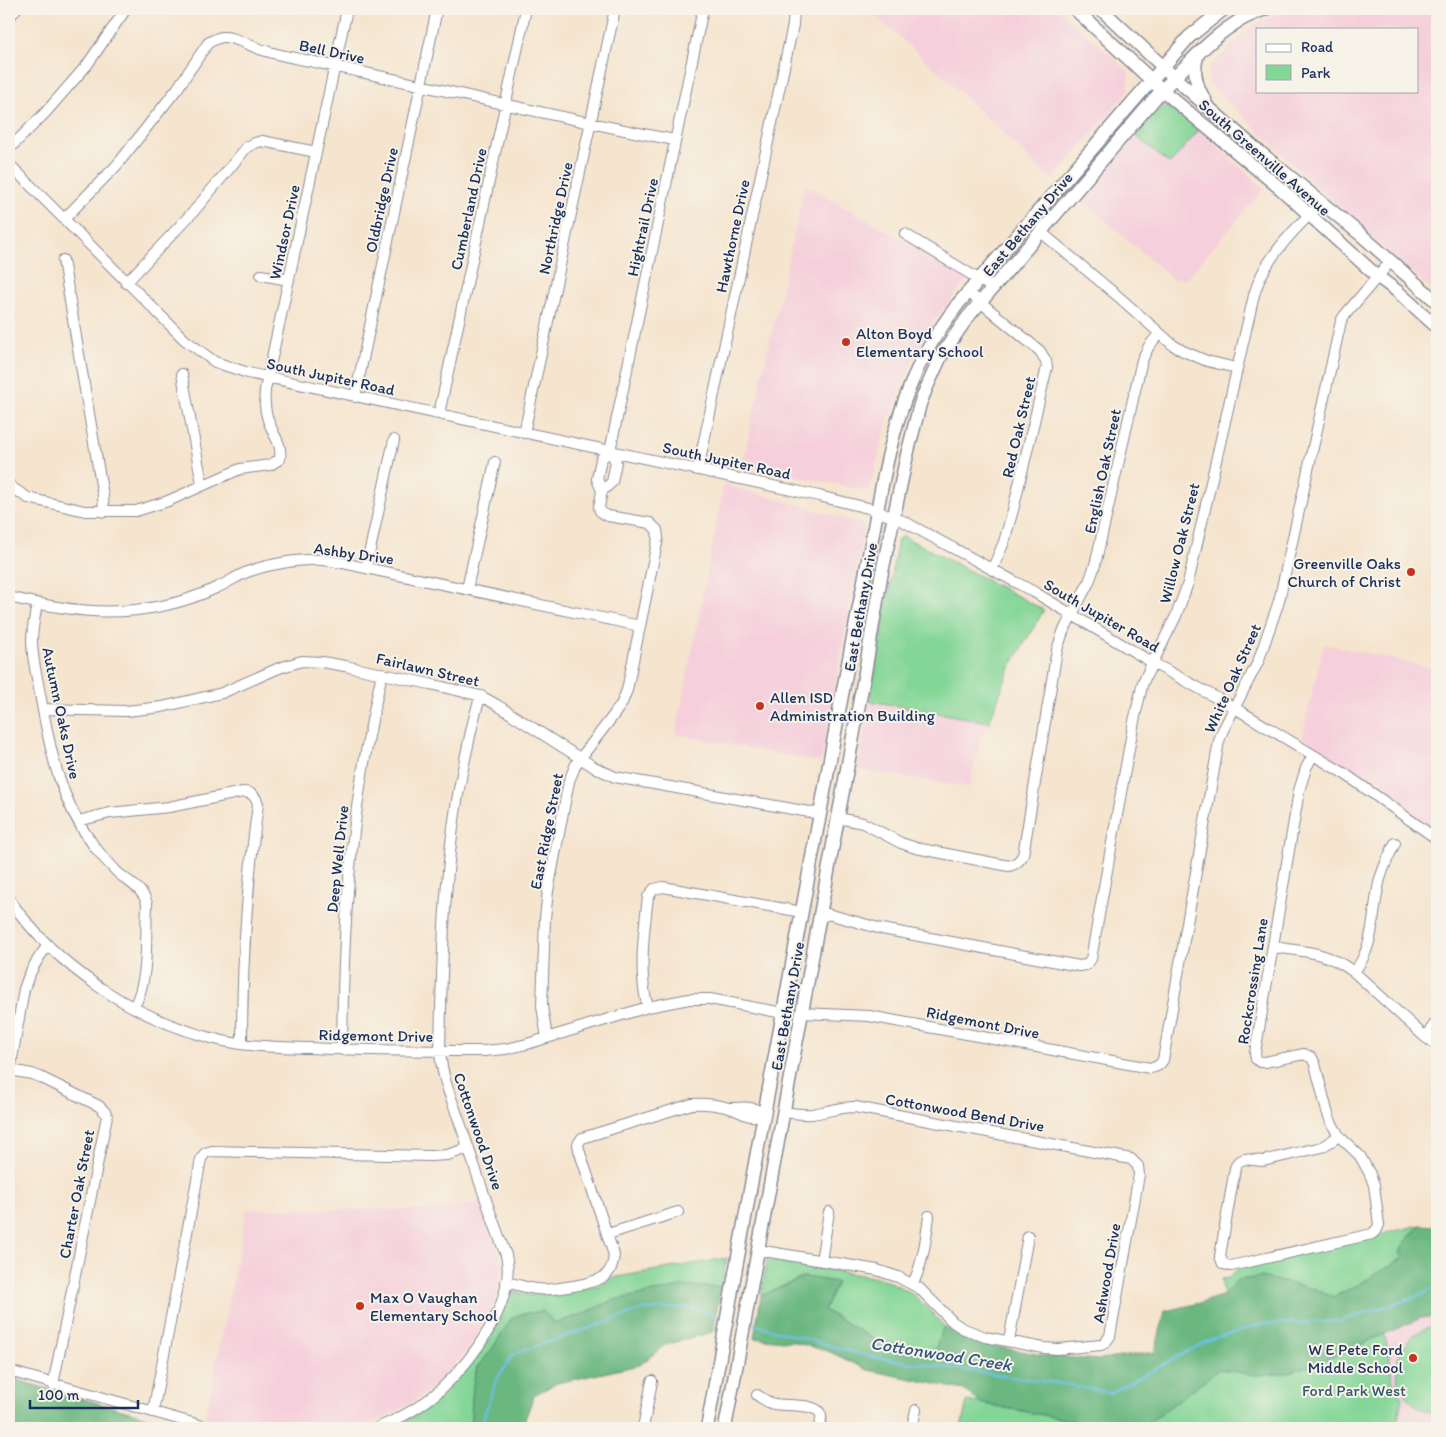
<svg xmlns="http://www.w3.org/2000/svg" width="1446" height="1437" font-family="Itim,sans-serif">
<rect width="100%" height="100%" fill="#f7f3e8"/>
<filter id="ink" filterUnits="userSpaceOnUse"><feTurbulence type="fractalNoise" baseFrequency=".02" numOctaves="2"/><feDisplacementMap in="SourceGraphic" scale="10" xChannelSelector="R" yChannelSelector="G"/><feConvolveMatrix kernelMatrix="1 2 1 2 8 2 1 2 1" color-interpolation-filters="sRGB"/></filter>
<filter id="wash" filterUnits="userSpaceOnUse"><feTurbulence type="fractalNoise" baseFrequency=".0096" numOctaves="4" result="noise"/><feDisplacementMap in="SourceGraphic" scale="20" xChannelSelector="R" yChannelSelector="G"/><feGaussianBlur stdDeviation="1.12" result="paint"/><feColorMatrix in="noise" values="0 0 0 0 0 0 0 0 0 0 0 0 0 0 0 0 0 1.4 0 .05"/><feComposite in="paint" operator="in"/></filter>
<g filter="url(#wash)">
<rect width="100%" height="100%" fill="#f5e4ce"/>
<path fill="#f5cfdb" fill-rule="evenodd" d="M868 9H1058L1128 71 1129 91 1052 180 941 74Z
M1286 9H1437V294L1358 226 1209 84V68L1253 25ZM1257 29H1417V91H1257Z
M1169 107 1176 109 1264 189 1187 278 1173 279 1079 198 1154 112 1163 108Z
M805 185 969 277 933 322 912 362 887 423 869 491 742 465Z
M724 485 794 503 863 525V536L821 762 676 734Z
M1324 644 1437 669V831L1302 738Z
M870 701 989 722 981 739 969 787 857 770Z
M481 1202 501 1262 500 1288 484 1324 467 1351 443 1377 426 1392 406 1406 382 1419 356 1428H244L205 1418 247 1209 430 1210Z
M1437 1316V1428H1396L1402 1398 1393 1381 1385 1334 1421 1318Z"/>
<path fill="#84d697" stroke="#50827a" d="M1169 107 1176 109 1199 130 1170 164 1134 134C1144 123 1153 108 1169 107Z
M903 536 1044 610 1010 668 989 722 870 701 898 539Z
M1420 1225 1404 1243 1400 1252 1403 1258 1356 1286 1333 1297 1315 1289 1237 1280 1224 1295 1221 1279 1229 1278 1237 1269Z
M727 1258 721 1287H681L613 1300 581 1315 554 1323 543 1311 521 1314 511 1319 491 1351 477 1367 473 1385 470 1428H391L406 1421 433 1404 478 1357 499 1322 510 1291 531 1295 551 1293 600 1286 611 1278Z
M767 1260 873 1277C909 1286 920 1300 944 1326L935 1352 875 1340 824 1310 837 1282 804 1277 761 1296Z
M1437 1325V1414C1398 1407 1382 1363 1413 1336 1420 1330 1429 1327 1437 1325Z
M1385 1334 1393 1381 1402 1398 1396 1428H1142L1219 1369 1255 1375 1318 1363Z
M967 1401 1114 1428H961Z"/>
<path fill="#6bb780" stroke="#43736f" d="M1420 1225 1437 1226V1316L1421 1318 1318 1363 1282 1374 1255 1375 1219 1369 1142 1428H1114L980 1403 964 1390 868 1370 830 1352 794 1342 754 1338 761 1296 804 1277 837 1282 824 1310 875 1340 934 1352 944 1326 972 1342 1048 1356 1099 1360 1155 1352 1165 1311 1200 1303 1224 1295 1237 1280 1261 1277 1315 1289 1334 1297 1356 1286 1403 1258 1400 1252 1404 1243Z
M681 1287H721L713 1332 665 1345 640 1365 557 1383 534 1395 524 1422V1428H470L473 1385 477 1367 491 1351 511 1319 521 1314 543 1311 554 1323 581 1315 613 1300Z
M9 1378 186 1428H9Z"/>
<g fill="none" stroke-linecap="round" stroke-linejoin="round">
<path stroke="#6ec3eb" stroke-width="2" d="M749 1323 871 1357 1070 1385 1110 1393 1211 1339 1263 1324 1340 1321 1416 1297 1437 1287
M482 1428 483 1419 496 1381 513 1354 642 1310 687 1307 722 1316"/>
</g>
</g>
<g filter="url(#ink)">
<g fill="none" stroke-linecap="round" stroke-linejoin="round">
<g stroke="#888a96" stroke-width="12">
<path id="minor" d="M9 18 16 9
M9 149 46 112 87 65 126 9
M9 164 185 340 215 362 248 373 819 496 868 508 903 521 1034 592 1153 663 1235 708 1345 774 1437 839
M64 219 117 165 177 89 208 43C213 40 217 38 222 37 235 36 253 48 266 51 275 54 285 56 295 58 422 84 548 116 675 140
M1041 232 1120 298 1173 345 1183 351 1207 361 1236 368
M905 234 993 288
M63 260 103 496 104 512
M261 275 289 280
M126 283 194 211 247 147 255 143 262 141 316 152
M968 292 1040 351 1046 361 1047 367 1013 510 1004 542 992 570
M182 374 202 484
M355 397 437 9
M439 414 526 9
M524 433 615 9
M698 469 793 25 794 9
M9 484 14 489 28 498 85 511H136L168 501 240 469 270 465 280 459C282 444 275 438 270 425 265 414 264 402 265 390L347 9
M602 491 612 482 616 462 610 451
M366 568 394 440
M467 589 495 462
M9 597C63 610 107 617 162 606 181 602 199 596 216 588 228 583 238 575 250 571 270 564 299 559 321 560 336 561 351 565 366 568L640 626
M37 604C35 616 32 629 32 641 32 659 37 677 40 694 50 750 59 799 94 846 101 855 109 864 117 872 128 882 144 889 147 904 145 938 150 977 134 1007
M43 709 126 711 162 707 222 693 279 668 302 661 322 662 345 666 430 684 481 696 497 705 594 767 615 777 820 814
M1313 755 1306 768 1299 791 1255 1053 1256 1059 1260 1062H1265L1304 1054 1312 1058 1315 1064 1327 1111 1331 1122 1339 1136 1360 1156 1370 1174 1374 1185 1379 1225 1377 1229 1372 1234 1231 1266 1223 1264 1220 1256 1235 1168 1238 1162 1244 1159 1263 1161 1322 1147 1339 1136
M838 818 863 823 901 843 916 848 1009 866C1016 864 1020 861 1023 855L1057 650 1063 632 1089 582 1095 565 1142 360 1149 346 1159 334
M78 821 110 813 169 807 243 792C251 792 256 796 258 804 247 883 242 964 242 1044
M9 899C56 967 132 1017 211 1038 243 1047 277 1047 309 1048 367 1051 426 1051 484 1051L506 1049 527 1044 648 1007 689 999H710L783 1013
M820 915 824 916 828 914 882 929 1079 966 1086 965 1091 959 1134 721 1143 682 1176 616 1188 583 1254 295C1256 289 1258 282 1261 276 1274 250 1300 223 1322 203
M1273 947C1292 950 1316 951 1334 960 1341 963 1348 968 1354 972L1425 1037 1437 1045
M1354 972C1375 946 1372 915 1379 883 1382 869 1389 856 1395 843
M648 1007C638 976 644 930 648 897L654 889 663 887 802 912
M802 1013 869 1016 1150 1068C1156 1068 1160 1065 1163 1060L1219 741 1223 730 1258 662 1279 601 1341 321 1344 316 1391 261
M1425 1037 1437 1021
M547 1038 542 1006 545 918 548 891 569 781 576 764 613 716 622 703 627 690 658 538 657 530 650 523 608 516 604 514 600 511 599 507 602 491 597 479 601 459 610 451 703 9
M342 1050C343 974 345 898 355 823 361 772 371 723 382 673
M10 1070 32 1074 40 1077 99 1106 105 1112 107 1116 53 1385
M9 1076 24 989C29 972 37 959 48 945
M608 1234 678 1212
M758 1250 877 1270 898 1277 919 1288 953 1322 962 1328 985 1337 1044 1348 1058 1349 1101 1345 1105 1343 1110 1336 1139 1175 1138 1166 1131 1159 855 1107C840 1107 826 1112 812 1114 802 1115 793 1113 784 1112
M821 1261 829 1212
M506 1282C516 1284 526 1288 537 1289 550 1291 594 1284 605 1276 612 1270 613 1263 614 1255L579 1150 578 1144 582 1138 692 1104C705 1103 718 1105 729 1108 744 1112 748 1120 764 1114 754 1106 744 1107 732 1108
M913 1284C923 1262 926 1240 929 1216
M1009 1341 1028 1236
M9 1371 210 1428
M757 1395C762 1398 768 1403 774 1404 785 1406 814 1403 820 1413 823 1417 820 1424 819 1428
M153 1412 201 1159 205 1153 212 1151 431 1156 447 1155 469 1148
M377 1428C399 1419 421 1407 439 1391 471 1362 517 1302 506 1255 490 1215 477 1173 463 1132 454 1103 442 1082 440 1051 442 953 444 854 465 759 470 738 473 716 481 696
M643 1428 652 1381
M912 1428 916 1410"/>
</g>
<g stroke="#888a96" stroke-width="15">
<path id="major" d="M1075 9 1162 90 1281 189 1378 277 1397 291 1437 327
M1101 9 1175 78 1251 145 1360 234 1437 302
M1198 54C1192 69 1196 87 1205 100
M707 1428C745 1214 785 1001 825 787 838 713 853 639 867 565 879 504 887 441 911 384 922 355 939 329 958 304L1189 37 1224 9
M725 1428 865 672 881 577 907 455 920 404 926 389 941 356 967 318 1162 90C1185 68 1206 42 1234 24 1243 18 1254 13 1265 9"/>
</g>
<use href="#minor" stroke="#fff" stroke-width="10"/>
<use href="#major" stroke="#fff" stroke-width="12"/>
</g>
</g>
<g fill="#c8321e" stroke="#f7f3e8" stroke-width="2">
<circle cx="846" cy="342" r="5"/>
<circle cx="1411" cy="572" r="5"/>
<circle cx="760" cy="706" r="5"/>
<circle cx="360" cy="1306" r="5"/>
<circle cx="1413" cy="1358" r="5"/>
</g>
<g text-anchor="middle" stroke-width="4" stroke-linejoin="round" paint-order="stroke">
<g font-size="16" fill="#1b2f5e" stroke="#f7f3e8">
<text transform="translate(332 51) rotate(12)" y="6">Bell Drive</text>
<text transform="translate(1265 157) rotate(41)" y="6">South Greenville Avenue</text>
<text transform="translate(381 200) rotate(-78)" y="6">Oldbridge Drive</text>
<text transform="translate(468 209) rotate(-78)" y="6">Cumberland Drive</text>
<text transform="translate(555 218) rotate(-78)" y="6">Northridge Drive</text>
<text transform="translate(1027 224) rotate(-50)" y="6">East Bethany Drive</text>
<text transform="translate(642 227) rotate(-78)" y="6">Hightrail Drive</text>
<text transform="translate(284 232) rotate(-78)" y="6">Windsor Drive</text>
<text transform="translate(732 236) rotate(-78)" y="6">Hawthorne Drive</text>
<text transform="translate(331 376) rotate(12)" y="6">South Jupiter Road</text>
<text transform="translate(1018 427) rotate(-77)" y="6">Red Oak Street</text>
<text transform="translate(727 460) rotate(12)" y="6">South Jupiter Road</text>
<text transform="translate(1102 471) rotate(-78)" y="6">English Oak Street</text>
<text transform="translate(1179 543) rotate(-76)" y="6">Willow Oak Street</text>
<text transform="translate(354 553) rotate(8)" y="6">Ashby Drive</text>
<text transform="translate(860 607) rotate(-80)" y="6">East Bethany Drive</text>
<text transform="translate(1102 615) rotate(30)" y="6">South Jupiter Road</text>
<text transform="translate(428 669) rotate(13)" y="6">Fairlawn Street</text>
<text transform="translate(1232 678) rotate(-66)" y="6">White Oak Street</text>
<text transform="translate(62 713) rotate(78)" y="6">Autumn Oaks Drive</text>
<text transform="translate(546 831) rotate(-79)" y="6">East Ridge Street</text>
<text transform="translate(337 859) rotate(-84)" y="6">Deep Well Drive</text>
<text transform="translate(1252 981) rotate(-81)" y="6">Rockcrossing Lane</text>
<text transform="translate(787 1006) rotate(-80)" y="6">East Bethany Drive</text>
<text transform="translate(983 1022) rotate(11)" y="6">Ridgemont Drive</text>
<text transform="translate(376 1035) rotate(1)" y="6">Ridgemont Drive</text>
<text transform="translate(965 1112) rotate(10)" y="6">Cottonwood Bend Drive</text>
<text transform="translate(479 1131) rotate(71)" y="6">Cottonwood Drive</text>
<text transform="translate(76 1194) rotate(-79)" y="6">Charter Oak Street</text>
<text transform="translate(1106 1273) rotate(-80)" y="6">Ashwood Drive</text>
</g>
<g font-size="16" fill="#1b2f5e" stroke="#f7f3e8" text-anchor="start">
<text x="856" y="339">Alton Boyd<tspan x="856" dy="18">Elementary School</tspan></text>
<text x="1401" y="569" text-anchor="end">Greenville Oaks<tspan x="1401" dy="18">Church of Christ</tspan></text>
<text x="770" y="703">Allen ISD<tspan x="770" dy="18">Administration Building</tspan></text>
<text x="370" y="1303">Max O Vaughan<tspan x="370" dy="18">Elementary School</tspan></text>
<text x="1403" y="1355" text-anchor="end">W E Pete Ford<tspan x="1403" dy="18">Middle School</tspan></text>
</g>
<g font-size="16" fill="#35596c" stroke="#f7f3e8">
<text x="1354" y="1396">Ford Park West</text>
</g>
<g font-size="18" font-style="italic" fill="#305481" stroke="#f7f3e8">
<text transform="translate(941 1354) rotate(9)" y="6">Cottonwood Creek</text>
</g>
</g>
<rect width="1446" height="1437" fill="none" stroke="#f7f3e8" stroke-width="30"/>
<rect x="1256" y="28" width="162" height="65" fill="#f7f3e8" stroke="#9fa5b1"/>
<rect x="1266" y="44" width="25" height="8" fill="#ffffff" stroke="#9fa5b1"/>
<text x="1301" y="52" font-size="15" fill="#1b2f5e">Road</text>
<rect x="1266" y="65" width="25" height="15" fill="#84d697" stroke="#9fa5b1"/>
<text x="1301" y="78" font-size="15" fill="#1b2f5e">Park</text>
<path d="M30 1400v8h108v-8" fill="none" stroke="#1b2f5e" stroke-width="2.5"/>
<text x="38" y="1400" font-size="15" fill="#1b2f5e" stroke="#f7f3e8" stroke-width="4" paint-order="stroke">100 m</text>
</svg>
